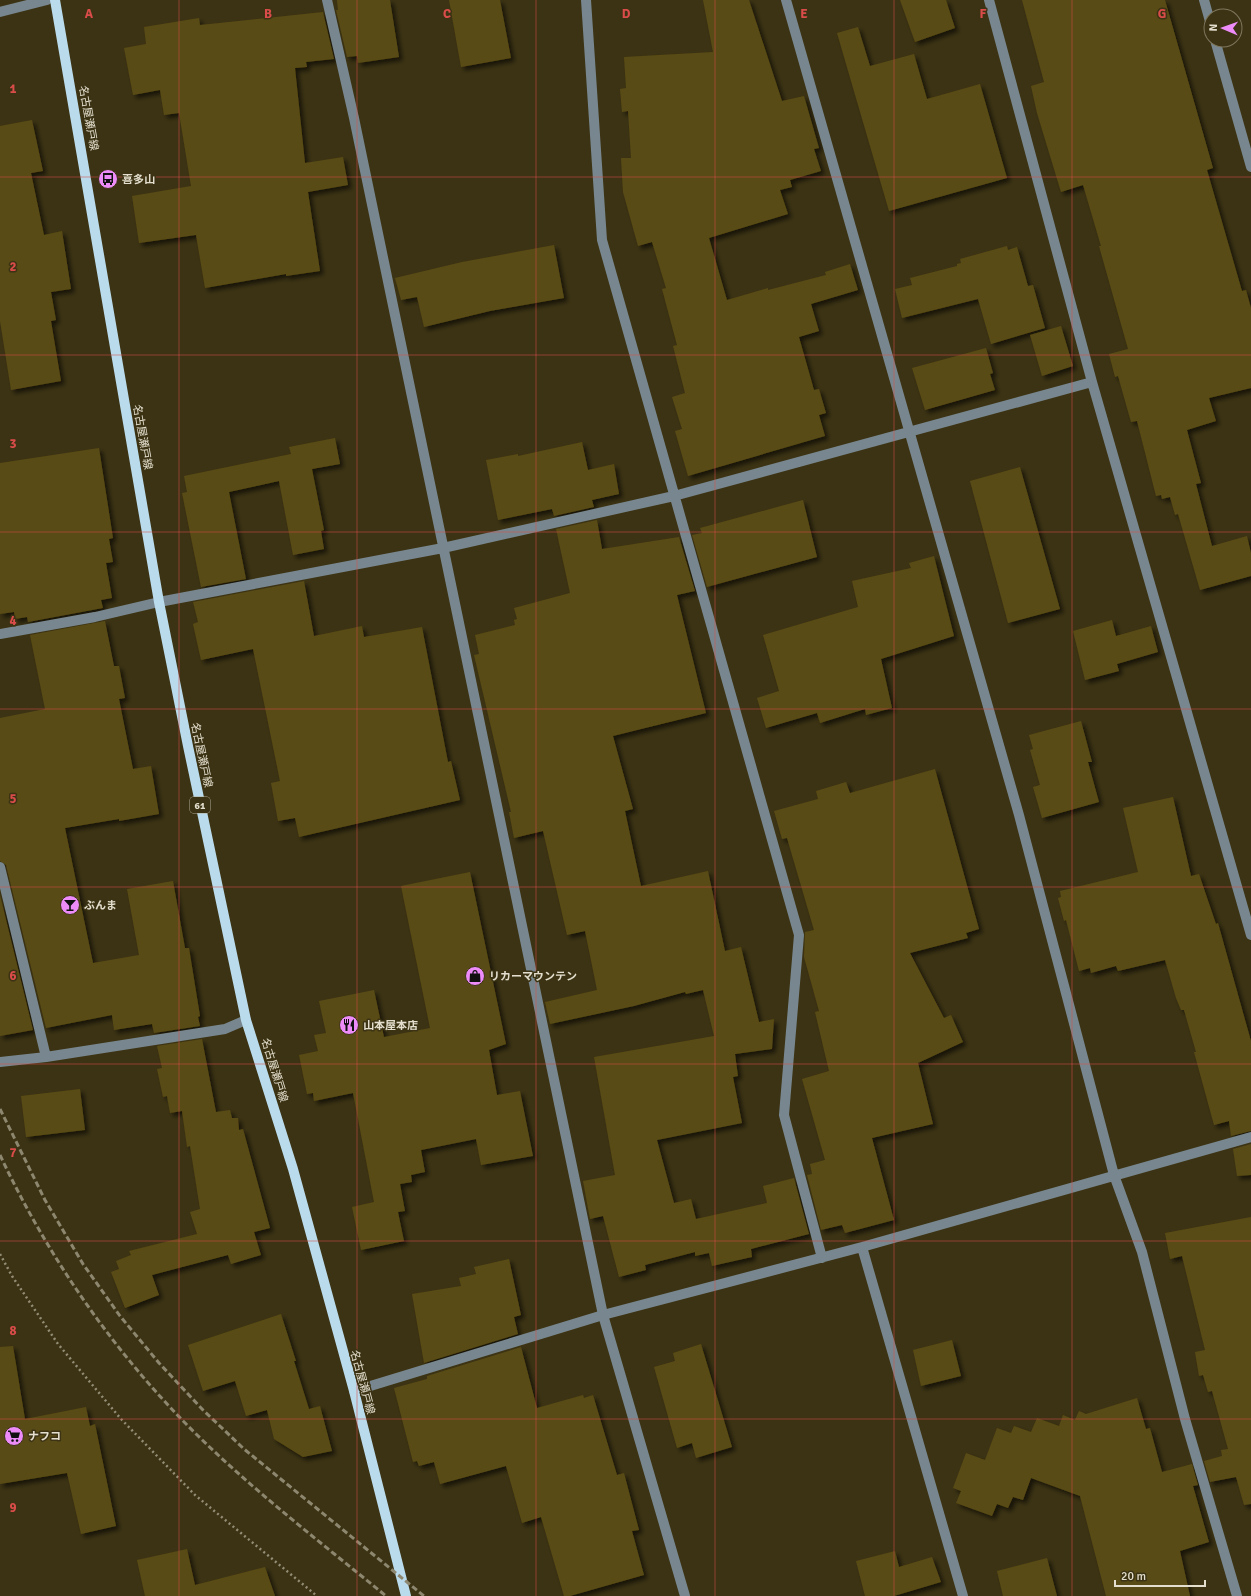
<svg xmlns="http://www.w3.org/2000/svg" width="1251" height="1596" font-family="Signika,'Noto Sans JP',sans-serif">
<defs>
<filter id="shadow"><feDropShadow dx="3.5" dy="3.5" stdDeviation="2" flood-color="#0009"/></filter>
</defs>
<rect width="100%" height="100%" fill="#3c3314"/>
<path fill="#594b14" filter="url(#shadow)" d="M337 0H390L399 57 358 63 357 56 347 57 336 10H338Z
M449 0H500L511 58 461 67Z
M703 0H749L782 101 804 96 819 148 814 149 821 171 790 180 792 187 780 190 788 214 709 238 727 300 768 288V290L826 275 825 272 850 264 858 290 811 304 819 331 799 337 814 390 819 389 826 413 819 415 825 436 688 476 675 431 682 429 672 397 685 393 673 346 677 345 662 289 666 288 652 242 638 246 623 192 621 158H631L628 111 622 112 620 89 626 88 624 57 713 52Z
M900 0H946L955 28 915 42Z
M1022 0H1165L1213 168 1207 170 1242 291 1246 290 1251 308V388L1209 398 1216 421 1187 430 1201 483 1196 484 1212 546 1247 536 1251 553V576L1200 590 1178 514 1175 515 1170 497 1162 499 1161 495 1156 496 1137 421 1131 422 1118 376 1115 377 1109 354 1128 349 1099 246H1101L1083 185 1061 192 1037 113 1031 86 1044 82Z
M323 12 334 59 306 62 307 67 295 68 305 163 343 157 348 185 308 192 320 271 286 276V274L205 288 196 235 139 243 132 196 191 186 179 113 164 115 160 90 133 95 124 48 146 44 144 27 199 18 200 25Z
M858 27 870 66 914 54 927 99 980 84 1007 178 889 211 837 33Z
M32 120 43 171 31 173 44 235 62 231 71 289 51 292 56 320 51 321 61 381 11 390 0 321V126Z
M554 245 564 298 490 311 424 327 417 297 401 300 395 278 462 262Z
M1007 246 1008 250 1017 247 1028 286 1033 285 1045 328 991 344 978 299 902 318 895 289 912 285 910 278 957 266V264L961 263 960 259Z
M1061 326 1073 366 1042 376 1030 335Z
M986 348 993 373 990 374 995 390 925 410 912 368Z
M335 438 340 464 312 469 324 530 321 531 324 549 293 555 279 481 229 492 246 579 201 587 182 493 187 492 184 476 291 454 289 447Z
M582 442 588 470 614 464 619 494 592 500 594 507 554 516 552 509 498 520 486 460 518 454V456Z
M99 448 113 538 109 539 113 562 106 563 112 598 101 600 103 608 28 622 27 617 15 619 14 612 0 614V463Z
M1020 467 1060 609 1008 623 970 481Z
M803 500 817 557 707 587 692 535 702 533 700 528Z
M597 520 602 549 679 537 695 591 677 595 706 713 613 736 633 809 625 811 641 886 708 871 725 951 741 947 759 1022 774 1019 772 1049 735 1054 738 1076 733 1077 742 1123 657 1140 674 1203 691 1199 696 1219 767 1203 763 1186 794 1178 809 1234 751 1249 752 1257 712 1266 709 1253 695 1256V1252L645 1265 646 1270 619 1277 603 1216 590 1219 583 1181 615 1175 594 1057 714 1036 703 990 686 994 685 992 634 1006 550 1024 545 1002 597 990 585 931 567 935 543 831 514 838 509 812H511L474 655 479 654 475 635 515 625 514 620 517 619 514 608 570 593 556 529Z
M934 556 954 636 881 659 892 708 866 715 865 709 820 723 817 713 766 728 757 698 779 691 763 635 858 607 852 581 911 568 909 563Z
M304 581 314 636 362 626 364 637 422 627 448 762 451 761 460 800 299 837 295 818 278 821 271 783 280 781 253 649 201 660 193 624 198 622 193 602Z
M1112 620 1116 636 1151 626 1158 652 1117 664 1119 671 1085 680 1073 631Z
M105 621 114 666H119L125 698 119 699 133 769 151 766 159 814 119 821V819L65 828 93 963 139 955 127 889 173 881 185 948H189L200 1016 198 1017 200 1026 154 1033 152 1024 114 1030 112 1015 46 1028 6 865 0 861V718L45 709 30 635Z
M1081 721 1092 762H1088L1099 802 1042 818 1033 787 1040 785 1030 750 1033 749 1029 735Z
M935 769 979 929 966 933 968 938 910 953 944 1018 951 1015 963 1042 918 1063 933 1124 872 1138 894 1220 845 1233 842 1225 821 1230 807 1175 812 1174 810 1164 825 1160 802 1079 829 1071 815 1012 819 1011 804 957 805 932 814 930 787 838 782 839 774 811 818 799 816 791 846 782 850 793Z
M1173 797 1191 876 1199 874 1216 924 1218 923 1251 1041V1131L1231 1136 1229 1121 1214 1125 1194 1052H1196L1184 1010H1181L1176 998 1165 960 1118 971 1116 966 1091 973 1090 968 1079 971 1066 920 1064 921 1058 898 1061 897 1060 891 1138 872 1123 808Z
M470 872 506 1044 489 1050 497 1095 520 1091 533 1156 481 1165 476 1139 421 1150 425 1172 411 1175 412 1182 400 1184 405 1211 398 1212 404 1241 361 1250 352 1207 374 1202 353 1093 314 1101 313 1093 307 1094 299 1055 318 1051 314 1035 326 1033 319 1001 374 990 384 1037 430 1028 401 886Z
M0 895 33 1030 0 1036Z
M202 1039 216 1112 230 1110 232 1118H238L239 1130 243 1129 270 1228 254 1232 261 1255 231 1264 228 1255 152 1275 159 1295 125 1308 111 1272 119 1269 116 1261 131 1255 129 1251 197 1234 190 1212 200 1209 190 1146 187 1147 182 1111 170 1113 167 1096 163 1097 157 1069 162 1068 157 1046Z
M80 1089 85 1130 26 1137 21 1096Z
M1251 1144V1175L1237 1176 1233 1149Z
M1251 1217V1504L1244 1505 1236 1477 1210 1482 1204 1461 1222 1456 1221 1450 1228 1449 1212 1391 1208 1392 1203 1375 1199 1376 1195 1352 1205 1350 1182 1256 1170 1259 1165 1233Z
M509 1259 521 1315 514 1317 518 1334 424 1363 412 1294 461 1286 459 1278 476 1274 474 1267Z
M281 1314 296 1361H294L309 1409 320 1406 332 1451 303 1457 274 1439 267 1410 246 1416 235 1381 203 1391 188 1345Z
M952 1340 961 1376 921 1386 913 1350Z
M701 1344 732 1447 696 1458 692 1443 677 1448 654 1367 675 1361 673 1353Z
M13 1346 25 1419 86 1407 90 1426 95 1424 116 1526 81 1534 67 1473 0 1484V1347Z
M521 1347 537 1408 583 1395 584 1398 593 1395 617 1475 624 1473 639 1530 632 1531 644 1575 570 1596H564L541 1517 522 1523 506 1466 440 1484 434 1462 419 1466 417 1461 413 1462 394 1388 427 1379V1376Z
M1137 1398 1146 1429 1150 1428 1162 1472 1192 1464 1198 1485 1193 1486 1209 1542 1180 1551 1190 1596H1106L1080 1496 1031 1478 1023 1500 1013 1497 1008 1508 997 1504 992 1516 956 1503 961 1491 953 1488 966 1453 985 1460 997 1428 1011 1433 1014 1426 1031 1432 1037 1418 1059 1426 1063 1415 1075 1420 1079 1411 1086 1414Z
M187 1549 195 1585 265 1567 275 1596H145L137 1560Z
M895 1551 899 1567 932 1557 941 1582 894 1596H865L856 1561Z
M1047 1558 1057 1596H1003L997 1571Z"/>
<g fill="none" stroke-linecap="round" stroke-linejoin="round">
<path stroke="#958e77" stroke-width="2.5" stroke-dasharray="2 3" stroke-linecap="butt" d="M0 1254 12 1276 58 1344 121 1419 195 1495 317 1596"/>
<path stroke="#78878f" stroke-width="10" d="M327 0 354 118 603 1315 685 1596
M586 0 602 240 799 935 784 1115 822 1258
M786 0 1019 815 1114 1175 1142 1252 1185 1419 1237 1596
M989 0 1092 382 1251 935
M1204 0 1211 25
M0 12 47 0
M1215 40 1251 167
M0 634 95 617 159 602 443 548 674 496 1092 382
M0 867 46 1057
M0 1062 46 1057 225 1029 246 1020
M862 1247 963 1596
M354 1391 603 1315 862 1247 1251 1137"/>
<path stroke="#badbec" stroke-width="10" d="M55 0 159 602 188 746 246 1020 293 1169 354 1391 406 1596"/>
<path stroke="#8e876f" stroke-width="3" stroke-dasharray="6 3" stroke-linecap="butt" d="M0 1109 45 1200 83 1264 120 1316 159 1363 203 1410 244 1449 424 1596
M0 1155C47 1255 111 1348 189 1427 250 1488 319 1541 386 1596"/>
</g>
<path fill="none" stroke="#d94c49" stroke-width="1" stroke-opacity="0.55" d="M179 0V1596M357 0V1596M536 0V1596M715 0V1596M894 0V1596M1072 0V1596M0 177H1251M0 355H1251M0 532H1251M0 709H1251M0 887H1251M0 1064H1251M0 1241H1251M0 1419H1251"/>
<defs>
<g id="bus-disc" transform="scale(1)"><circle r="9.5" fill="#ed8cf9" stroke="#3c3314"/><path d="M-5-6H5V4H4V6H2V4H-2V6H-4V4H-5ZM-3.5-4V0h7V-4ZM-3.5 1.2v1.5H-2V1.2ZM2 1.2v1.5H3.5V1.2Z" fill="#111"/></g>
<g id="bar-disc" transform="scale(1)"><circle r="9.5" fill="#ed8cf9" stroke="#3c3314"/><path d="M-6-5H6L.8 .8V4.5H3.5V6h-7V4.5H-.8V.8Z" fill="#111"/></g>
<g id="shop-disc" transform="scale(1)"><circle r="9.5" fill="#ed8cf9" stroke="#3c3314"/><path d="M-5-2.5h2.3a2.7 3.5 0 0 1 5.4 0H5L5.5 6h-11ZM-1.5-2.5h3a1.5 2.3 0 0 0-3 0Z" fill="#111"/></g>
<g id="restaurant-disc" transform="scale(1)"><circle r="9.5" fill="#ed8cf9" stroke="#3c3314"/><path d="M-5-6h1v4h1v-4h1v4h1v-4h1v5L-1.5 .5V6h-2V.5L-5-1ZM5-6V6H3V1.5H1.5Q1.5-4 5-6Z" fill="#111"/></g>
<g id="supermarket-disc" transform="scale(1)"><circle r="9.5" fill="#ed8cf9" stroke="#3c3314"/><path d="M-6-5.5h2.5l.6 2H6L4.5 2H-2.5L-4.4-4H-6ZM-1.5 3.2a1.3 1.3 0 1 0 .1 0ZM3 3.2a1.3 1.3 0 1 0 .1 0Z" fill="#111"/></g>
</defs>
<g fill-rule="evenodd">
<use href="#bus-disc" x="108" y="179"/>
<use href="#bar-disc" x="70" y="905"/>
<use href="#shop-disc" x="475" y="976"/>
<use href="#restaurant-disc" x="349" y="1025"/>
<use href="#supermarket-disc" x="14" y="1436"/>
</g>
<g text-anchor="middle" stroke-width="3" stroke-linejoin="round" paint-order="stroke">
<rect fill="#3c3314" stroke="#b1ab96" stroke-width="1" x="190" y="797" width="20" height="16" rx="3"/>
<g font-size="10" font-weight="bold" fill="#e3decd">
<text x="200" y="809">61</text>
</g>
<g font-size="11" fill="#e3decd" stroke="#3c3314">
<text transform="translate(89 118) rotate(80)" y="4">名古屋瀬戸線</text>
<text transform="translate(143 437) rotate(80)" y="4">名古屋瀬戸線</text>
<text transform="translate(202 755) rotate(78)" y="4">名古屋瀬戸線</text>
<text transform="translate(275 1070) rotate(73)" y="4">名古屋瀬戸線</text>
<text transform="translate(363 1382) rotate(75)" y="4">名古屋瀬戸線</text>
</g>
<g font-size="11" font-weight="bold" fill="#e3decd" stroke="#3c3314" text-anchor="start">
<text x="122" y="183">喜多山</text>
<text x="84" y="909">ぶんま</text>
<text x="489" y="980">リカーマウンテン</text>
<text x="363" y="1029">山本屋本店</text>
<text x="28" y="1440">ナフコ</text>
</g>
</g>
<g font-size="13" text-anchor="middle" font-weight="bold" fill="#d94c49" stroke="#3c3314" stroke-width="3" stroke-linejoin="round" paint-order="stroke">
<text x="89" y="18">A</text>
<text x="268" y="18">B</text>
<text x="447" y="18">C</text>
<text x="626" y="18">D</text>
<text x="804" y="18">E</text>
<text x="983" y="18">F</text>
<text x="1162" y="18">G</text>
<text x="13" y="93">1</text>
<text x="13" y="271">2</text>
<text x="13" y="448">3</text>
<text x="13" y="625">4</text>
<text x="13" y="803">5</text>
<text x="13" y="980">6</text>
<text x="13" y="1157">7</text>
<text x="13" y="1335">8</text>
<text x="13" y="1512">9</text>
</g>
<g transform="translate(1223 28) rotate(272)"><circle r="19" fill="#3c3314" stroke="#7f775e"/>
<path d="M0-3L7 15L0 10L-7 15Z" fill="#ed8cf9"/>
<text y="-6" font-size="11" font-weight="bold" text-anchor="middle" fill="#e3decd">N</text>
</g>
<path d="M1115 1580v6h90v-6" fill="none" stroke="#e3decd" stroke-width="2"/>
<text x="1121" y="1580" font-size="12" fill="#e3decd" stroke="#3c3314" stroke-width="3" paint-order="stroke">20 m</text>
</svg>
